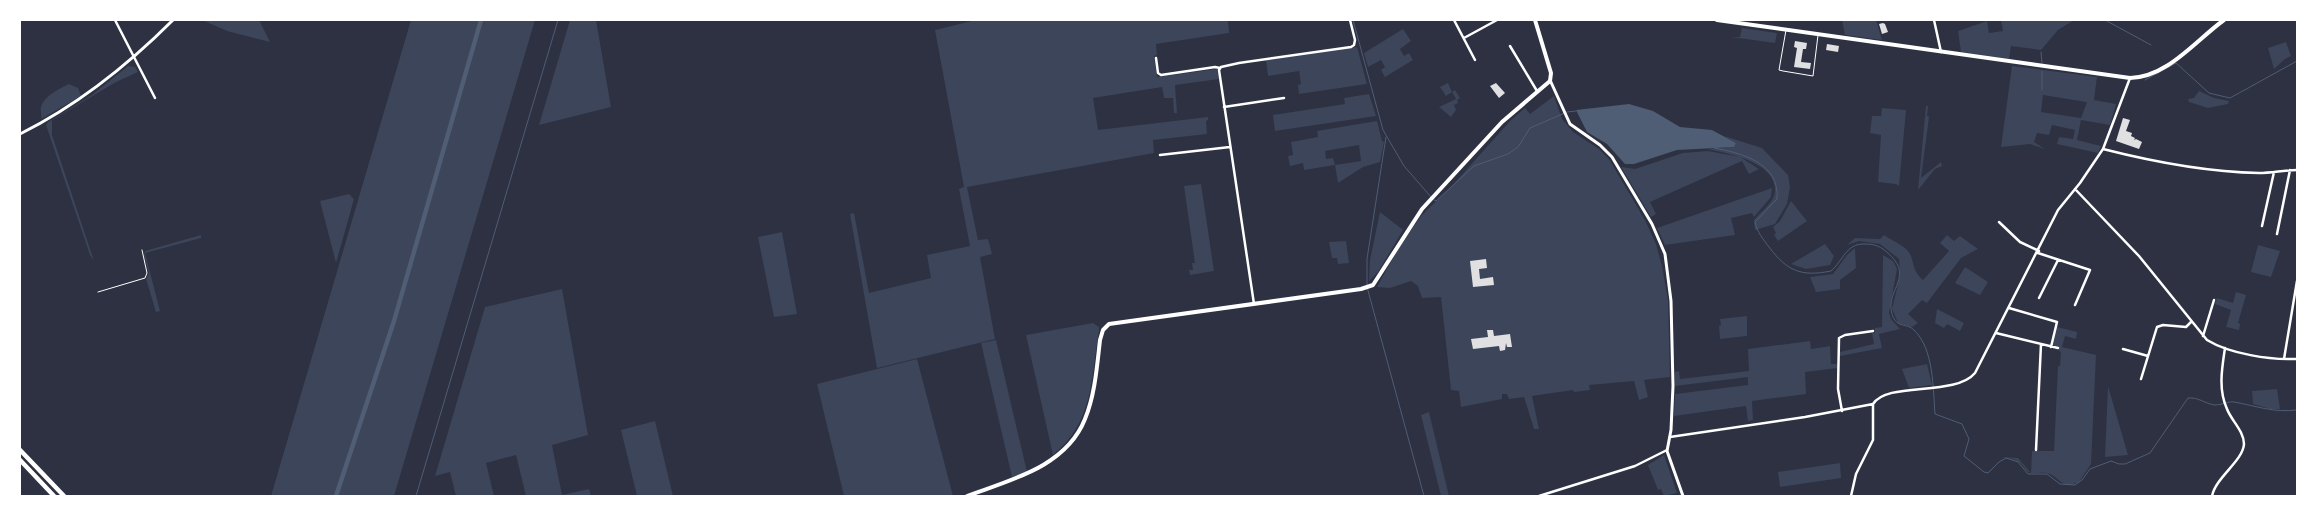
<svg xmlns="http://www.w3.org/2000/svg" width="2317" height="516" font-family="Roboto,sans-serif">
<rect width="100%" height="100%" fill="#2d3142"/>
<path fill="#3c4559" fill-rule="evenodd" d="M202 20H259L270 42 227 31Z
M411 20H535L394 496H271Z
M570 20H596L611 107 539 125Z
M976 20H1228L1229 33 1156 44 1157 55 1154 56 1157 77 1217 69 1219 79 1175 85 1177 113H1174L1173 98H1164L1162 87 1093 98 1098 130 1208 117V120L1206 121 1207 134 1153 140 1154 153 967 187 978 240 988 239 992 254 980 257 995 339 877 368 850 214 854 213 869 293 931 278 927 255 970 246 959 189 964 187 935 30Z
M1842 20H1876L1882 40 1845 35Z
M2001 20H2074L2058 30 2041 50 2011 46 2009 59 1961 52 1958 31 1987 21 1989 33 2003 31Z
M1742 28 1777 33 1775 43 1731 37H1740Z
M1403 29 1411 41 1400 49 1404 56 1409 53 1413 60 1385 77 1381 70 1385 67 1381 60 1368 67 1364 53Z
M2286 42 2291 56 2285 59 2274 69 2268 48Z
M1357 47 1367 84 1299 94 1298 85 1301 84 1299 71 1268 76 1266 60Z
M128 66 135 67 138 72 116 82 52 120V135L94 261 90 255 46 125 48 122 92 95Z
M2012 66 2097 77 2094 100 2116 104 2110 125 2081 120 2077 140 2101 146 2098 153 2057 144 2059 137 2073 139 2075 130 2052 125 2049 135 2037 133 2034 142 2045 149 2030 144 2001 147ZM2043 95 2086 102H2087L2081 118 2041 112Z
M1448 83 1452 92 1455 90 1460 98 1457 100 1458 103 1454 105 1456 110 1451 117 1439 107 1456 99 1452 92 1446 96 1440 87Z
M69 84 78 88 81 96 41 119C42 115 40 111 41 107 44 96 60 88 69 84Z
M2199 91 2214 98 2229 101 2228 104 2208 108 2189 102 2188 99 2194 98Z
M1369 94 1376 116 1275 131 1273 115 1345 104 1344 98Z
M1554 96 1562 119 1573 132 1599 149 1609 159 1645 220 1656 244 1662 266 1668 300 1670 377 1644 380 1648 397 1639 400 1634 381 1589 385 1590 390 1574 392 1573 390 1532 396 1539 429H1534L1524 397 1509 399 1507 394H1502V399L1461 407 1459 391 1451 390 1441 297 1422 298 1418 286 1411 281 1390 288 1377 287 1398 249 1421 216 1452 186 1510 121 1525 108 1530 114Z
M1926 106H1928L1927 116 1929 117 1921 178 1941 162 1942 166 1935 169 1918 190Z
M1882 108 1906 110 1899 186 1896 184 1878 182 1881 135 1870 133 1872 116H1881Z
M1377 121 1382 141 1384 142 1380 162 1363 167 1338 183 1335 165 1304 170 1303 163 1290 166 1288 156 1293 155 1291 142 1318 137 1317 131ZM1359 145 1361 161 1335 165 1333 158 1326 159 1325 151Z
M1724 136 1762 148 1788 175 1790 187 1787 204 1775 224 1755 230 1754 220C1760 213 1771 204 1774 196 1783 163 1727 153 1707 149L1734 147 1736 143Z
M1708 151 1740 157 1759 169 1749 174 1742 161 1650 202 1656 214 1651 217 1621 167 1635 169 1683 153Z
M1201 184 1214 271 1190 275 1189 270H1193L1192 263H1195L1184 186Z
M1772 188 1771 197 1754 217 1752 213 1731 218 1735 235 1665 245 1657 228Z
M349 194 354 199 336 263 320 201Z
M1791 201 1807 221 1778 241 1774 235 1776 233 1773 227 1780 221Z
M1380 212 1403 230 1378 272 1369 281 1370 260Z
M782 232 797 314 774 317 758 237Z
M201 235V238L145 253 160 311 156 312 146 279 149 273 144 255 145 251Z
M1884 235C1891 240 1902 244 1908 251 1916 262 1910 268 1923 280L1949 251 1940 243 1947 235 1954 241 1960 236 1978 249 1961 258 1927 303 1922 300 1908 314 1918 323 1912 327 1898 323 1892 309 1900 276 1899 259 1880 244 1859 241 1847 245 1855 238 1880 239Z
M1346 241 1349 263 1338 264 1337 258H1332L1329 242Z
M1825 244 1834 256 1830 265 1806 269 1791 264Z
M2258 245 2280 251 2271 277 2251 272Z
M1855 248 1856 268 1840 280V289L1816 292 1810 277 1833 274 1847 255Z
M1883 255 1893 261 1897 269 1889 313 1891 319 1900 329 1879 334 1882 348 1840 356V352L1874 344 1872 333H1875V328L1882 327Z
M1965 267 1988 282 1980 295 1955 283Z
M562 289 588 435 552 445 562 495 589 489 591 496H526L516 455 486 463 494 496H456L450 472 435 476 485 307Z
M2236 292 2246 295 2238 323 2240 324 2239 330 2226 327 2231 310 2215 304 2217 298 2233 303Z
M1937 309 1964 323 1960 331 1947 324 1944 328 1935 323Z
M1747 316V336L1720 339 1719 326 1721 325 1720 319Z
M1093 323 1099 327V330C1091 378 1094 422 1053 455L1026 335Z
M2057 327 2077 332 2076 339 2065 336 2062 347 2096 355 2091 464 2079 482C2060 490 2061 477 2047 473 2041 472 2036 474 2031 473 2025 472 2024 465 2019 462 2014 458 2005 458 2001 457L2018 458 2031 473 2032 451H2054L2058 366H2060L2061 352 2059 351V347L2053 345Z
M996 340 1027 472 1012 477 981 343Z
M1810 341 1811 349 1830 346 1831 364H1837L1838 368 1805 372 1806 394 1752 401 1753 420 1748 421 1746 406 1674 416 1675 394 1748 385V377L1675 386V372L1679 371 1680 379 1749 371 1748 349Z
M917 359 953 496H844L817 384Z
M1927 364 1932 385 1909 388 1902 369Z
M2108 386 2128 455 2105 457Z
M2277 389 2280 409H2270L2253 404 2252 391Z
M1429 412 1449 496H1441L1421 415Z
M655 421 673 496H637L621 430Z
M1664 455 1677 493 1664 496 1661 489 1658 490 1648 465Z
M1840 463 1841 478 1780 487 1778 472Z"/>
<path fill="#4f5d75" d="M1629 104 1653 111 1680 127 1712 130 1736 143 1734 147 1677 150 1634 164H1625L1607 144 1587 132 1576 110Z"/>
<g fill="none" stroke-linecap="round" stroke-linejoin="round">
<path stroke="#4f5d75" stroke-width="1" d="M1353 20 1383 130 1404 166 1431 197
M2105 20 2151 45
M2041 52 2042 63
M2145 80 2176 63 2209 93 2230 98 2297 61
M2042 90V71
M1386 137 1367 259V287L1424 496
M1714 148C1742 153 1780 163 1777 199L1755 222C1757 232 1763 239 1769 247 1787 271 1801 277 1831 271 1843 261 1846 243 1865 244 1872 244 1877 245 1883 249 1920 277 1882 289 1893 317 1898 328 1907 323 1914 330 1934 349 1933 389 1935 414L1962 424 1969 439 1964 456 1984 472 1988 473 1999 462 2006 458 2018 462 2028 474H2047L2060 484 2075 485 2082 480 2090 469 2111 461 2119 464H2125L2150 453 2188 398C2199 397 2205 404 2215 405 2222 405 2228 401 2234 402 2257 406 2273 413 2297 410
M1434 200 1436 201 1474 166 1508 154 1518 147 1530 128 1567 112 1576 111
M416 496 558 20"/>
<path stroke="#4f5d75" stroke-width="4.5" d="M336 496 394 321 481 20"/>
</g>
<path fill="#e0e0e3" d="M1883 23 1885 24 1888 32 1882 34 1879 24Z
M1795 41 1807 43 1806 49H1803L1801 62 1811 63 1810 69 1794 67 1797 48 1794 47Z
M1827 44 1839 46 1838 52 1826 50Z
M1496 83 1505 93 1499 98 1490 86Z
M2123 118 2130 120 2126 131 2132 133 2131 136 2135 138 2134 140 2136 139 2142 142 2139 149 2116 141Z
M1486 259 1487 268 1479 269 1480 279 1493 277 1494 285 1473 287 1470 261Z
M1487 330H1493L1494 336 1510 334 1512 347H1507L1506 343 1505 350 1500 351 1499 346 1473 349 1471 339 1488 337Z"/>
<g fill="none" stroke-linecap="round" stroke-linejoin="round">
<path stroke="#fff" stroke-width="1" d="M98 292 145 278 147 273 142 250"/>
<path stroke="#fff" stroke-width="1" d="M1786 30 1779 70 1783 71 1813 76 1818 35"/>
<path stroke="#fff" stroke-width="2.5" d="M115 20 155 98
M1454 20 1475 60
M1934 20 1941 52
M1464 38 1497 20
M1510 46 1537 91
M1156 58 1158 73 1161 75 1215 67 1220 68
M1224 107 1284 98
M2103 149C2154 162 2206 172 2259 173 2272 173 2284 170 2297 170
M1160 155 1230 147
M2075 189 2139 256 2207 340C2230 354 2270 360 2297 359
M1999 222 2020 242 2039 251
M2262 226 2274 172
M2277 234 2290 170
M2038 253 2090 270 2075 305
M2039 298 2058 260
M1254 304 1219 70 1221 67 1239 63 1351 47 1354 45 1355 40 1350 20
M2009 308 2057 322 2051 347
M1996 333 2058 348
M2203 336 2214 300
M2123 349 2148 356
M2284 359 2297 281
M2141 379 2157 327 2163 325 2186 327 2191 322
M1873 404C1887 381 1955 397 1975 373L2058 210 2080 183 2103 149 2130 78
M1842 411 1838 389 1839 338 1845 335 1873 331
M1670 437 1805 417 1873 404
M2036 450 2041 344
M1539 496 1635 466 1667 450
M1851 496 1856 474 1873 440V405
M2212 496C2216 477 2243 461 2244 444 2244 431 2231 420 2227 409 2218 389 2222 368 2225 348"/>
<path stroke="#fff" stroke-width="3" d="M1550 80 1570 124 1600 145 1612 157 1652 224 1665 254 1671 301 1673 386 1671 430 1667 451 1683 496
M20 134C78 105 127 66 173 20"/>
<path stroke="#fff" stroke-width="4" d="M1717 20 2130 78C2168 77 2196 40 2224 20
M967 496C1010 480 1066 467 1085 419 1095 395 1097 366 1100 340L1103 330 1109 324 1361 289 1373 285 1422 209 1502 122 1550 81 1551 73 1535 20"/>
<path stroke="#fff" stroke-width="4.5" d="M20 450 64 496
M20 460 54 496"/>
</g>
<rect width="2317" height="516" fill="none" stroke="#ffffff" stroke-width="42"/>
</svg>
